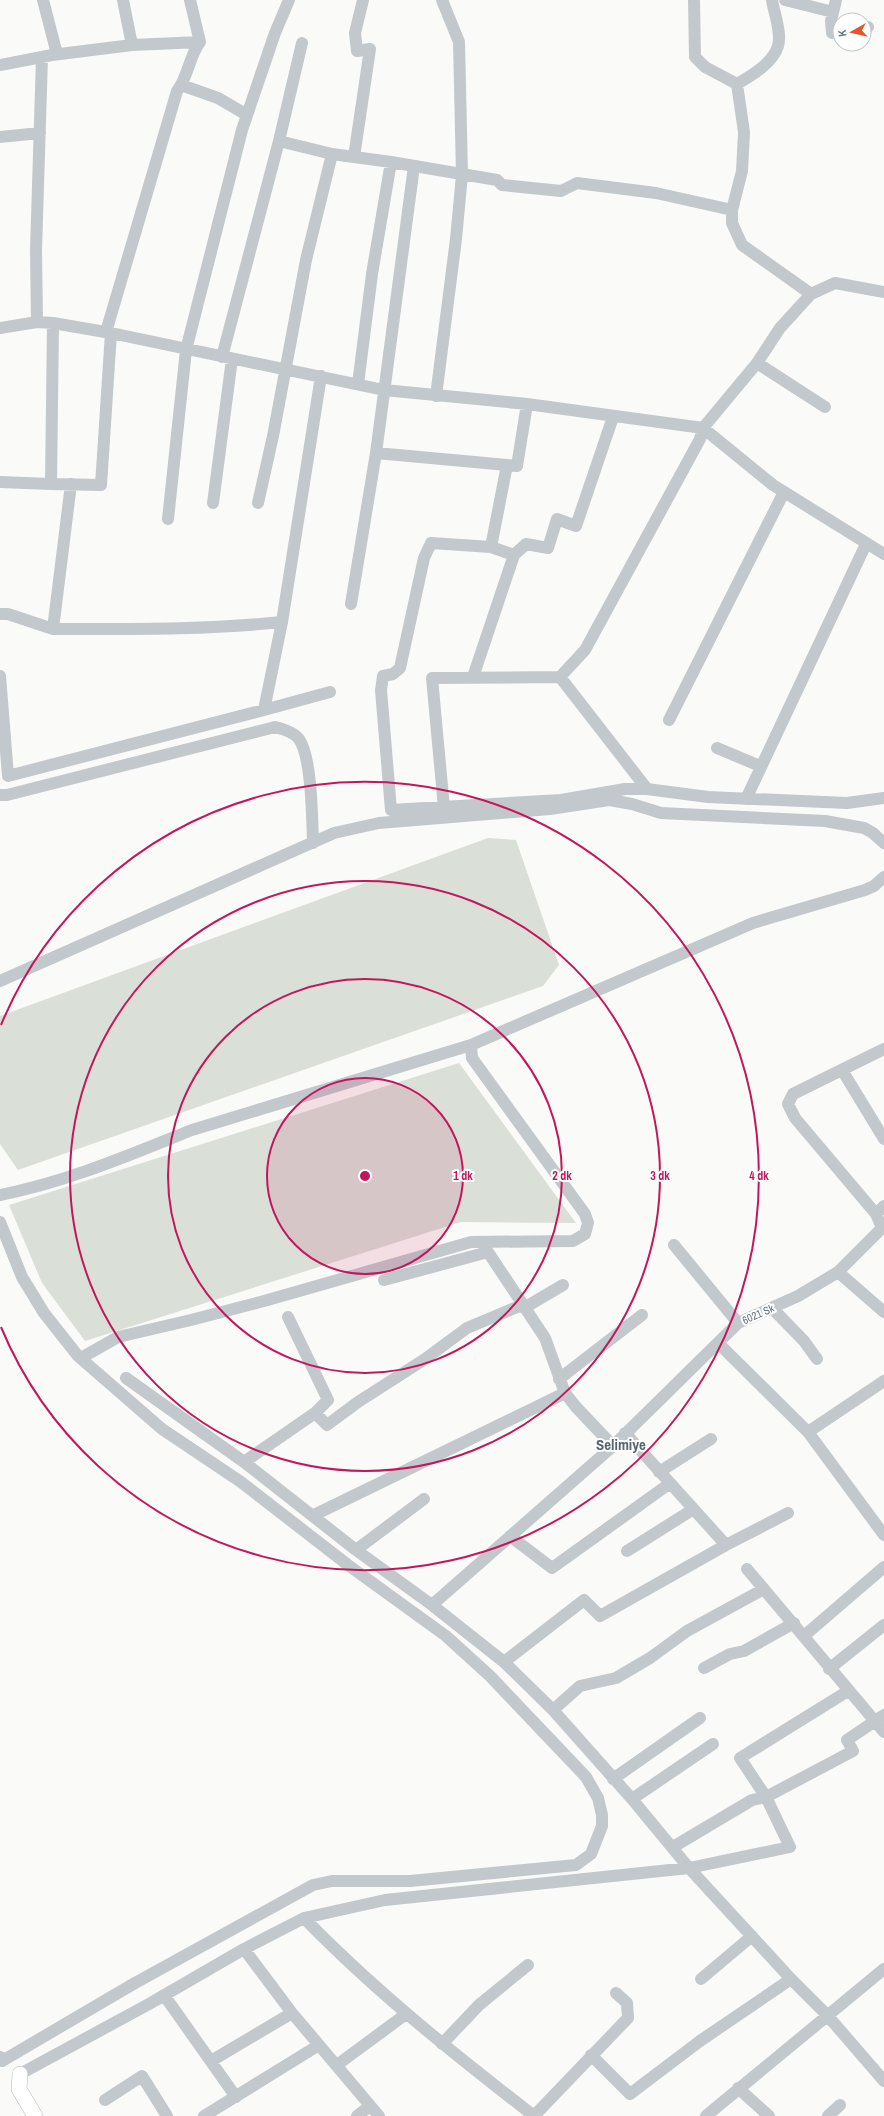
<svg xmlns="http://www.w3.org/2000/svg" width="884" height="2116" font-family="'Archivo Narrow',sans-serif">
<rect width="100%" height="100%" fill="#fafaf8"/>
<path fill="#dadfd7" d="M488 838 516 840 559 965 543 986 18 1170 0 1144V1016Z
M459 1063 576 1223 461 1222 85 1341 42 1283 9 1205Z"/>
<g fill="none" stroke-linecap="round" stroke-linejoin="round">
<g stroke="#b5babe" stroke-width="16">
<path id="major" d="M20 2074 19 2089 35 2116"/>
</g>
<path stroke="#c3c8cc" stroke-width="12" d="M43 0 57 54
M694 0 695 57 705 67 737 84
M772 0C774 13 782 33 778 46 773 63 751 76 737 84L744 132 742 171 732 210V223L742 245 811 294
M785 0 833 12
M836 0 831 21 832 33 840 31
M864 28 868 27
M132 45 200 42
M0 65 52 55 132 45 123 0
M181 85 218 98 247 115
M0 137 40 133
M279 141 332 154 391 162 497 180 502 185 561 191 577 183 656 193 732 210
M354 157 370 49 357 51 355 33 363 0
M37 322 36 250 42 57
M53 323 51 484 101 485 111 333
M0 328 37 322 53 323 111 333 384 390 527 404 703 428 757 363 780 328 811 294 835 283 884 292
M106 332 177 91C188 78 189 56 200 42L190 0
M222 357 279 141 302 43
M757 363 825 407
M321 376 282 622 264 710 330 692
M358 384 372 274 391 162
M436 396 456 239 462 175 459 42 442 0
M527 404 517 466 507 465 491 547 431 543 424 558 400 668 393 674 383 676 381 690 391 810 561 800 625 789H647L708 797 847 803 884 798
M376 453 507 465
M0 482 51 484
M71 484 53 629C129 629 206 630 282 622
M213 503 232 359
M258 503 273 436 306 260 332 154
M168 519 186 350 242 130 275 33 289 0
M491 547 514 555
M351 604 376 453 414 166
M0 614H8L53 629
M0 676 8 776 264 710
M473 677 514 555 526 544 548 548 557 519 576 526 613 417
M560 677 647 789
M669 720 784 492
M717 748 760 766
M0 795H7L275 727C283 729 294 732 299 739 312 758 312 818 313 843
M746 799 866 544
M444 808 432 678 560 677 585 650 700 439 703 428 773 485 884 554
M0 981 334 833 379 823 550 809 609 800 632 804 661 813 825 821 864 828 873 833 884 843
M842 1070 884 1139
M0 1195C67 1182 129 1155 192 1130L471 1045
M876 1214 795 1118 788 1104 793 1094 884 1049
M0 1222 22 1277 44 1313 78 1356 162 1429 241 1482 348 1565 446 1636 490 1676 586 1777 598 1798 602 1815V1826L591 1854 576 1865 410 1881H332L313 1885 135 1983 2 2061 0 2057
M674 1245 738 1323
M838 1272 884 1312
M384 1280 488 1252 545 1338 565 1393 576 1407 613 1446
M524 1308 563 1285
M772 1308 804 1341 817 1359
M288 1317 328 1400 315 1413
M719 1344 808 1432 884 1535
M81 1358 118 1337 191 1320 264 1301 471 1242 573 1241 585 1234 588 1223 585 1214 472 1058 471 1045 753 923 865 890 874 886 884 877
M126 1378 244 1462 356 1550 432 1605 504 1662 553 1710 632 1799 689 1868 791 1979 827 2015 884 2081
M559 1379 642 1315
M808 1432 884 1381
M625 1433 726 1545 788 1513
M244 1462 315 1413 327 1425 358 1402 425 1359 467 1328 522 1305
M659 1472 711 1439
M314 1515 565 1393
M510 1536 552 1568 669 1484
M356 1550 424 1499
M627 1551 692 1510
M747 1569 884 1732
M432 1605 613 1446 738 1323 798 1296 838 1272 882 1228 876 1214 884 1206
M804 1636 884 1567
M504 1662 584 1600 600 1616 726 1545
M704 1668 730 1654 744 1651 794 1623
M829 1669 884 1625
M553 1710 580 1686 616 1678 650 1658 687 1631 764 1589
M613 1779 700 1718
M632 1799 713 1744
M673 1847 752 1800 766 1797 853 1751 847 1740 884 1715
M304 1918C375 1991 454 2054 534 2116
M244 1949 292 2013 379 2116
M701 1979 752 1936
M164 1995 236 2097
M442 2044 479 2005 528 1965
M591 2055 630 2094 700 2041 791 1979
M211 2061 292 2013
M337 2065 406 2014
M20 2074 149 2004 244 1949 304 1918 385 1900 689 1868 790 1847 766 1797 740 1758 848 1691
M738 2088 769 2116
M105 2100 142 2076 167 2116
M204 2116 319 2045
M357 2116 370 2106
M534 2116 628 2018 627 2003 616 1993
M706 2116 884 1969
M828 2116 840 2105"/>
<use href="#major" stroke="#fff" stroke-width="15"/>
</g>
<circle cx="365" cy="1176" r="98" fill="#c2185b" fill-opacity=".12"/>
<g fill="none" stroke="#c2185b" stroke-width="2">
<circle cx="365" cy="1176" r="98"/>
<circle cx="365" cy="1176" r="197"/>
<circle cx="365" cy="1176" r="295"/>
<path d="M1 1025A394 394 0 1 1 1 1327"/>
</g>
<g text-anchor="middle" stroke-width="4" stroke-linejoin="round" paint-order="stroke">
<g font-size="11" fill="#657683" stroke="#fff">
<text transform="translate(758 1314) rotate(-24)" y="4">6021 Sk</text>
</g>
<g font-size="15" font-weight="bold" fill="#57646e" stroke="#fff">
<text x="621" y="1450">Selimiye</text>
</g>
</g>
<circle cx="365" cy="1176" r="6" fill="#c2185b" stroke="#fff" stroke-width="2"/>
<g font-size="12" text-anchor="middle" font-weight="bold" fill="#c2185b" stroke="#fff" stroke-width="4" stroke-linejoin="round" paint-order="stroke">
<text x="463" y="1180">1 dk</text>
<text x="562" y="1180">2 dk</text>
<text x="660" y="1180">3 dk</text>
<text x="759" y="1180">4 dk</text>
</g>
<g transform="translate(852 32) rotate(262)"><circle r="19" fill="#ffffff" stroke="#c1c8cd"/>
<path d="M0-3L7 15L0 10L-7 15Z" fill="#e4572e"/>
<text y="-6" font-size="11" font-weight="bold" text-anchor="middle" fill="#657683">K</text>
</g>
</svg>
